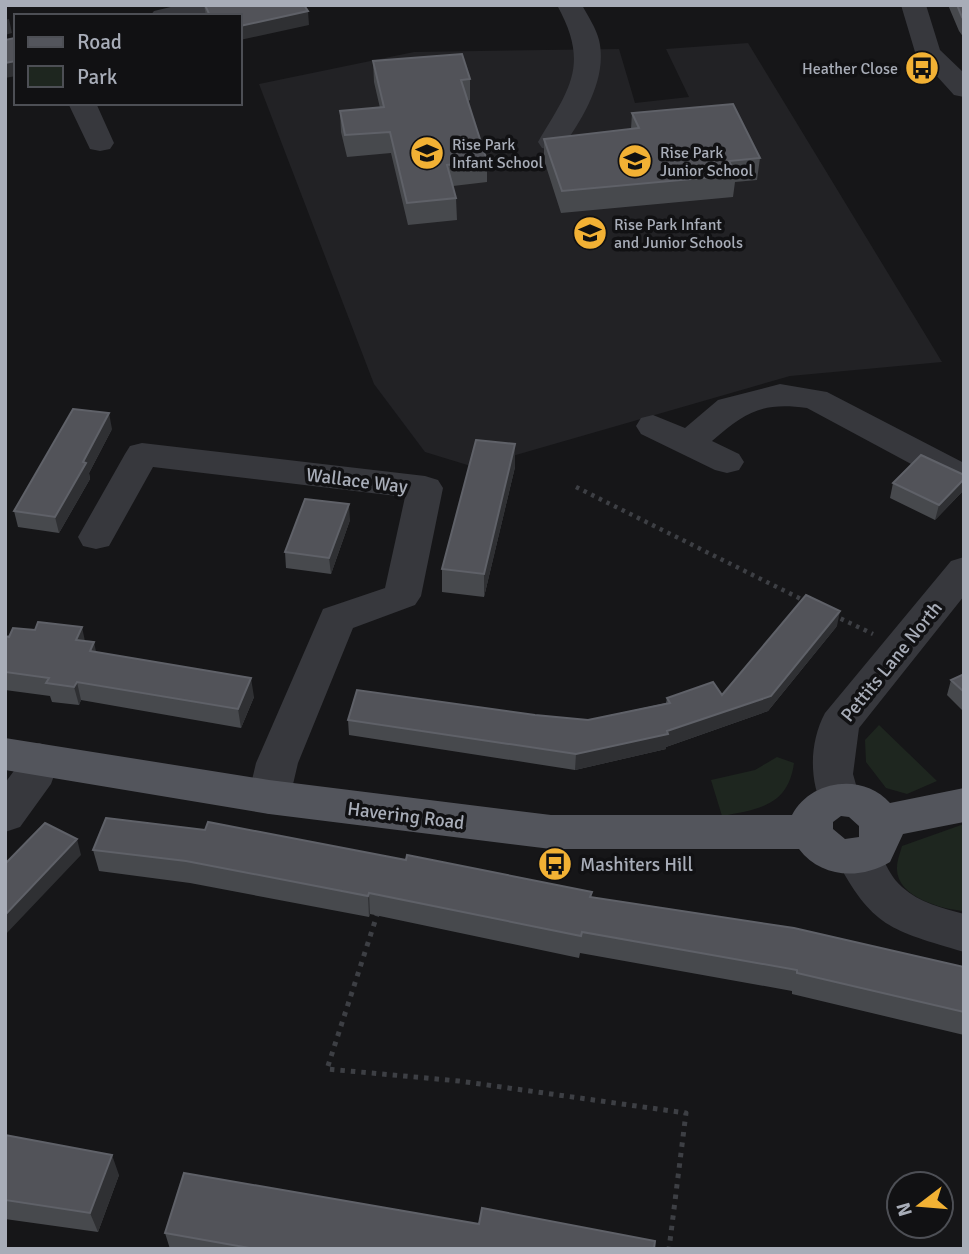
<svg xmlns="http://www.w3.org/2000/svg" width="969" height="1254" font-family="Signika,sans-serif">
<rect width="100%" height="100%" fill="#161618"/>
<path fill="#222225" d="M748 43 942 362 790 376 474 467 425 452 374 384 259 84 414 52 619 49 635 103 689 97 666 49Z"/>
<path fill="#1e261f" d="M879 725 937 781 907 794 886 788 866 762 865 740Z
M777 757 794 763C788 806 759 809 722 816L711 780 755 770Z
M964 824V911C942 909 896 897 897 868 897 861 900 853 902 846Z"/>
<g fill="none" stroke-linecap="round" stroke-linejoin="round">
<path stroke="#3d3f44" stroke-width="4.5" stroke-dasharray="3.5 5" stroke-linecap="butt" d="M576 487 807 602
M833 615 873 634"/>
<path stroke="#3d3f44" stroke-width="5" stroke-dasharray="4.5 6" stroke-linecap="butt" d="M378 912 327 1069 459 1081 686 1113 669 1249"/>
<path fill="#37383d" fill-rule="evenodd" d="M179 5H232L229 10 203 16H150L154 11Z
M557 5H582C588 16 596 28 599 40 608 78 583 118 562 148L552 150 542 148 538 142C570 88 590 65 557 5Z
M901 5H926L940 50 964 73V97L954 95 915 52Z
M68 103H96L114 143 110 149 100 151 90 149Z
M780 384 827 392 964 463V490L952 486 807 408C761 402 746 412 712 441L739 454 744 462 739 470 727 473 715 470 641 434 636 426 641 418 653 415 685 428 718 400Z
M142 443 425 476 438 480 443 488 421 596 415 605 353 628 298 763 290 797 284 809 269 814 254 809 248 797 256 763 323 609 385 588 405 497 153 467 109 546 96 549 83 546 78 537 125 454 130 446Z
M964 557V596L859 728 853 774 860 799 854 811 839 816 824 811C809 781 809 743 825 713L951 561Z
M39 743 54 748 60 759 51 784 20 827 5 832V783L16 768 24 748Z
M857 839C887 849 882 869 902 887 920 903 942 908 964 914V952C891 930 872 928 835 857L842 845Z"/>
<path fill="#53555c" fill-rule="evenodd" d="M5 738 269 780 551 815H792C810 780 863 772 890 803L964 788V822L903 834 890 862C860 880 821 878 799 849H551L269 814 5 770ZM841 816 849 817 859 826V837L845 839 833 829V822Z"/>
</g>
<path fill="#47494d" d="M204 5 309 25 240 16H206Z
M948 5H964V38L959 31Z
M373 61 470 79V100L468 101 487 161V182L453 186 456 198 457 220 408 225 391 153 347 157 341 132 340 111 380 108 374 82Z
M632 113 760 158 757 180 735 182 733 197 561 213 544 160V139L631 129Z
M112 429 89 473 90 479 59 533 18 527 14 511Z
M515 444V467L484 597 442 592V569Z
M893 483 962 492 935 520 890 498Z
M350 520 331 574 286 568 285 552Z
M837 626 768 711 666 747V749L575 770 349 735 348 720 535 715 588 720 666 703 667 698 722 695Z
M5 636 85 641 96 652 254 697 241 728 81 700 79 705 52 702 50 696 5 690Z
M964 674V712L947 695 951 680Z
M93 850 406 860 592 892 591 897 964 967V1035L792 994V991L580 953 579 958 370 914 369 917 190 883 99 871Z
M5 1135 119 1175 98 1232 5 1219Z
M479 1224 654 1249H170L165 1233Z"/>
<path fill="#2f3033" d="M308 11 309 25 240 40V26Z
M9 19 12 33 5 35V20Z
M16 61V76L5 78V63Z
M109 413 112 429 89 473 90 479 59 533 55 517Z
M515 444V467L484 597V574Z
M964 479 962 492 935 520 939 505Z
M349 504 350 520 331 574 329 558Z
M840 611 837 626 768 711 666 747V749L575 770 576 754 771 696Z
M82 627 86 646 76 640Z
M94 642 98 661 90 651Z
M251 678 254 697 241 728 238 709Z
M77 682 81 700 79 705 74 687Z
M77 839 81 855 5 935V915Z
M369 893 370 914 369 917 368 896Z
M112 1155 119 1175 98 1232 90 1213Z"/>
<path fill="#525359" stroke="#5f6168" stroke-width="2" d="M205 5H304L308 11 240 26V16H210Z
M957 5H964V20L962 17Z
M16 31V61L5 63V40L15 38Z
M462 54 470 79 461 80 487 161 447 165 456 198 407 203 390 132 345 135 340 111 384 107 373 61Z
M733 104 760 158 729 161 736 175 562 191 544 139 639 128 632 113Z
M73 409 109 413 83 462 86 463 55 517 14 511Z
M476 440 515 444 484 574 442 569Z
M921 455 964 475V479L939 505 893 483Z
M305 499 349 504 329 558 285 552Z
M806 595 840 611 771 696 667 731 668 734 576 754 348 720 357 690 535 715 588 720 670 703 667 698 713 682 722 695Z
M38 622 82 627 76 640 94 642 90 651 251 678 238 709 77 682 74 687 46 683 49 678 5 672V636L9 637 13 628 35 630Z
M964 674V692L951 680Z
M106 818 205 830 208 822 406 860 407 855 592 892 590 897 794 928 964 967V1012L797 973V970L582 932 581 936 369 893 368 896 186 861 93 850Z
M45 823 77 839 5 915V864Z
M5 1135 112 1155 90 1213 5 1200Z
M184 1173 479 1224 482 1208 655 1241 654 1249H255L165 1233Z"/>
<defs>
<g id="bus-disc" transform="scale(1.75)"><circle r="9.5" fill="#f2b134" stroke="#111113"/><path d="M-5-6H5V4H4V6H2V4H-2V6H-4V4H-5ZM-3.5-4V0h7V-4ZM-3.5 1.2v1.5H-2V1.2ZM2 1.2v1.5H3.5V1.2Z" fill="#111"/></g>
<g id="school-disc" transform="scale(1.75)"><circle r="9.5" fill="#f2b134" stroke="#111113"/><path d="M0-5L7-2L0 1L-7-2ZM-4 1L0 2.5L4 1V4Q0 6-4 4Z" fill="#111"/></g>
</defs>
<g fill-rule="evenodd">
<use href="#bus-disc" x="922" y="68"/>
<use href="#school-disc" x="427" y="153"/>
<use href="#school-disc" x="635" y="161"/>
<use href="#school-disc" x="590" y="233"/>
<use href="#bus-disc" x="555" y="864"/>
</g>
<g text-anchor="middle" stroke-width="7" stroke-linejoin="round" paint-order="stroke">
<g font-size="16" fill="#a8adb8" stroke="#111113" text-anchor="start">
<text x="898" y="74" text-anchor="end">Heather Close</text>
<text x="452" y="150">Rise Park<tspan x="452" dy="18">Infant School</tspan></text>
<text x="660" y="158">Rise Park<tspan x="660" dy="18">Junior School</tspan></text>
<text x="614" y="230">Rise Park Infant<tspan x="614" dy="18">and Junior Schools</tspan></text>
</g>
<g font-size="19" fill="#a8adb8" stroke="#111113">
<text transform="translate(357 480) rotate(7)" y="7">Wallace Way</text>
<text transform="translate(891 661) rotate(-51)" y="7">Pettits Lane North</text>
<text transform="translate(406 815) rotate(7)" y="7">Havering Road</text>
</g>
<g font-size="19" fill="#a8adb8" stroke="#111113" text-anchor="start">
<text x="580" y="871">Mashiters Hill</text>
</g>
</g>
<rect width="969" height="1254" fill="none" stroke="#a8adb8" stroke-width="14"/>
<rect x="14" y="14" width="228" height="91" fill="#111113" stroke="#4d4f55" stroke-width="2"/>
<rect x="28" y="37" width="35" height="10" fill="#53555c" stroke="#4d4f55" stroke-width="2"/>
<text x="77" y="49" font-size="21" fill="#a8adb8">Road</text>
<rect x="28" y="66" width="35" height="21" fill="#1e261f" stroke="#4d4f55" stroke-width="2"/>
<text x="77" y="84" font-size="21" fill="#a8adb8">Park</text>
<g transform="translate(920 1205) rotate(254)"><circle r="33" fill="#111113" stroke="#4d4f55" stroke-width="2"/>
<path d="M0-5L12 26L0 18L-12 26Z" fill="#f2b134"/>
<text y="-10" font-size="19" font-weight="bold" text-anchor="middle" fill="#a8adb8">N</text>
</g>
</svg>
